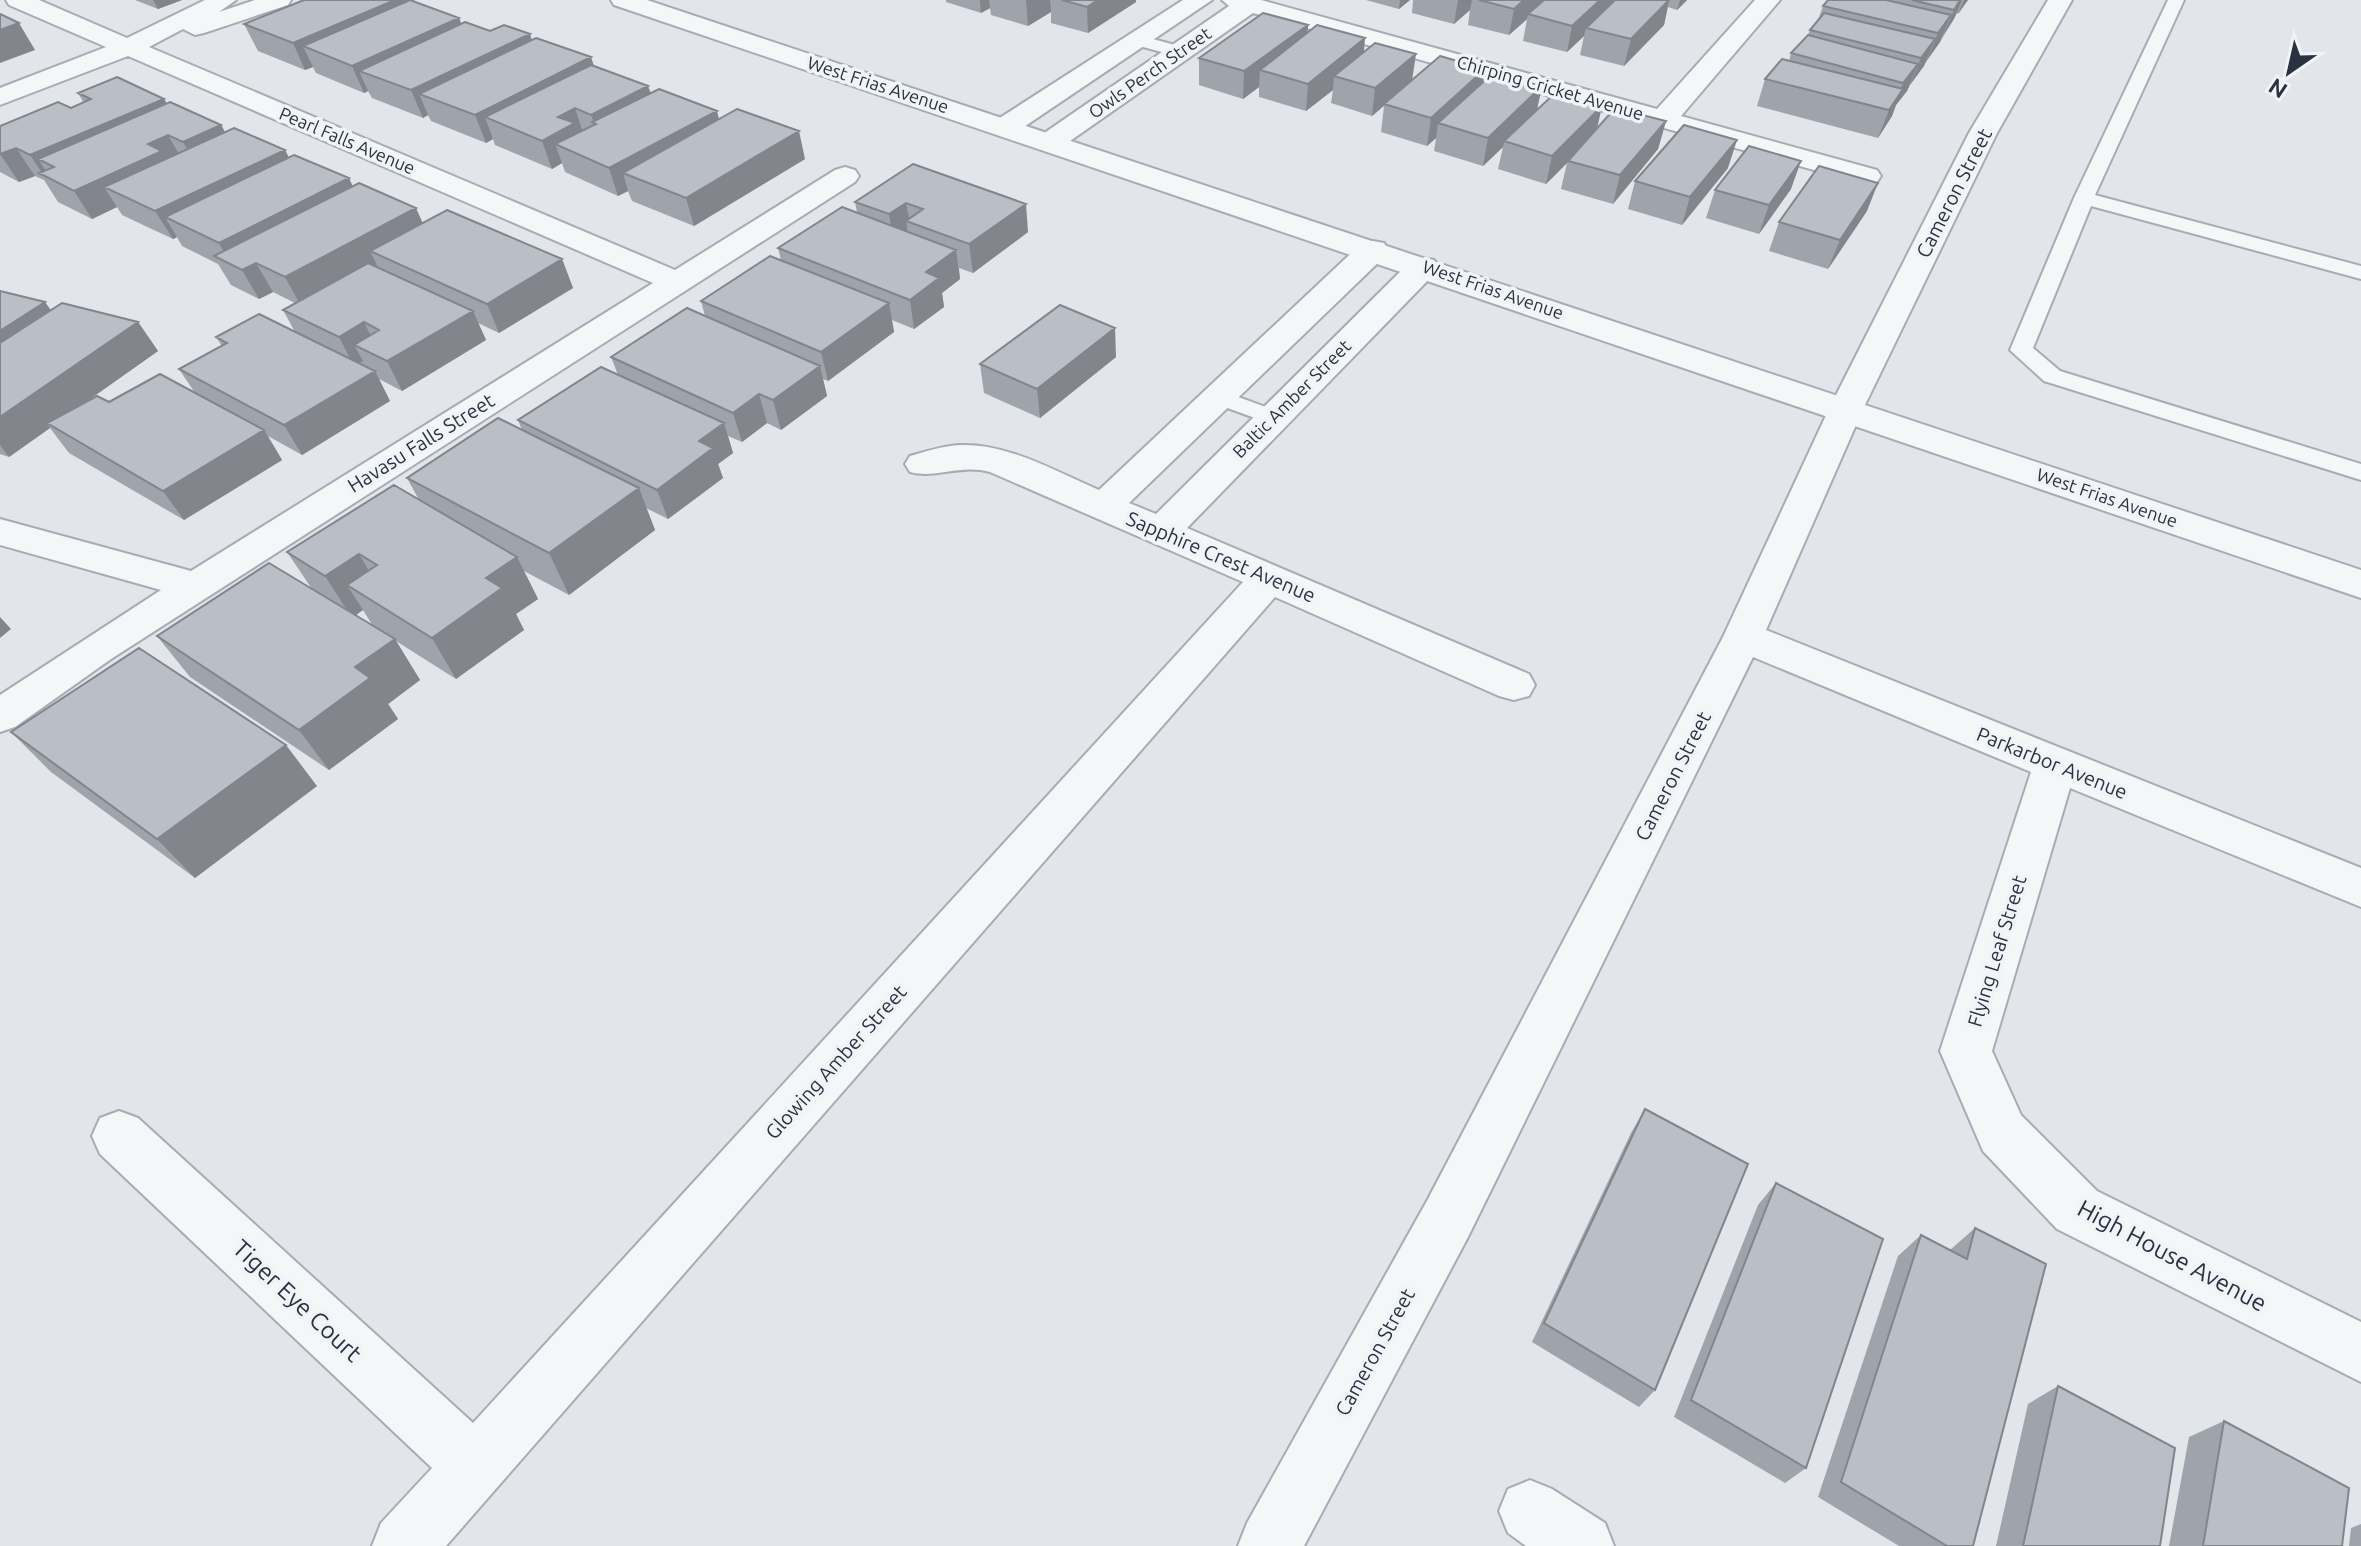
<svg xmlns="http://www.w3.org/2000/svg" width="2361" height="1546" font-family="Ubuntu,sans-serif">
<rect width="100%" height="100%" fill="#e2e5ea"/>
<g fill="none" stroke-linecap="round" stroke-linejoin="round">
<g stroke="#a7acb4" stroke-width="4">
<path id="service" d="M2168 0H2184L2095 195 2361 266V279L2091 206 2033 348 2060 371 2361 464V480L2044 381 2010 350 2074 198Z
M1138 35 1186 48 1189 52 1180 57 1132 44 1129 40Z
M1219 390 1282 413 1286 418 1282 423 1274 425 1211 402 1207 397 1211 392Z"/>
</g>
<g stroke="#a7acb4" stroke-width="4">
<path id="minor" d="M6 0H39L127 38 205 0H236L219 12 255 0H291L288 5 204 33 195 35 183 29 149 47 675 270 835 170 845 167 855 170 859 176 855 182 111 659 15 727 0 732V695L161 590 0 545V519L191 571 653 283 128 56 0 105V88L106 47 9 5Z
M1183 0H1212L1015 133 1005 135 995 133 991 127 995 121Z
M1222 0H1261L1657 109 1755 0H1780L1681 116 1877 170 1881 176 1877 182 1867 185 1857 182 1253 13 1060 148 1050 150 1040 148 1036 142 1040 136 1229 6Z
M2048 0H2072L1997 133 1863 409 1766 630 2361 868V907L2070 788 1992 1051 2021 1115 2097 1191 2361 1322V1382L2057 1229 1983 1151 1940 1051 2031 772 1753 657 1468 1237 1304 1546H1238L1247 1523 1428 1199 1723 637 1829 409 1969 133Z
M1373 241 1384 243 1388 250 1384 257 1129 503 1156 514 1412 260 1423 258 1434 260 1439 267 1434 274 1187 528 1529 674 1535 685 1529 696 1514 700 1499 696 1275 597 446 1546H372L381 1523 432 1468 100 1154 92 1136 100 1118 119 1111 138 1118 473 1423 1243 582 990 472C959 464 936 479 910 472L905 464 910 456C927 451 943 446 960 445 1008 443 1056 472 1099 490L1362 243Z
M1530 1480 1552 1489 1605 1523 1614 1546H1526L1508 1533 1499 1511 1508 1489Z"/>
</g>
<g stroke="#a7acb4" stroke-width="4">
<path id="tertiary" d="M611 0H647L2361 570V598L614 5Z"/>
</g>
<use href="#service" fill="#f4f6f8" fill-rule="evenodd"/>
<use href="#minor" fill="#f4f6f8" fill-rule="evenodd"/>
<use href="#tertiary" fill="#f4f6f8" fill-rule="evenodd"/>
</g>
<path fill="#9fa3ab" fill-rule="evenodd" d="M135 0H182L158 9Z
M946 0H1136V2L1088 33 1051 23V12L1028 26 991 15 990 8 981 13 946 2Z
M1366 0H1410L1399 9Z
M1413 0H1613L1612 3 1615 0H1687L1677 10 1668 7 1664 25 1624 66 1580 55 1584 36 1567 52 1523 41 1527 19 1509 35 1468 25 1470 10 1454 24 1412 13Z
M1828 0H1968L1958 14 1957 13 1940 42 1910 85 1907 91 1896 105 1892 116 1878 138 1757 106 1765 79 1789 61 1791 53 1808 35 1810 30 1818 20 1823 6Z
M414 1 462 24 532 40 594 65 648 86 651 93 719 119 805 159 694 226 632 201 628 191 618 196 565 172 562 163 552 169 495 145 493 139 486 143 431 121 428 115 423 118 372 98 368 91 364 93 316 73 313 67 305 70 258 51 244 24Z
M1308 25 1307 33 1364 52 1412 80 1485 69 1483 82 1542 86 1537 110 1597 128 1666 121 1658 149 1613 204 1561 189 1567 163 1546 184 1498 169 1503 147 1483 166 1434 151 1436 138 1427 146 1381 132 1384 106 1372 116 1331 103 1333 90 1306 111 1259 97V87L1243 99 1199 85V58Z
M78 93 164 99 167 104 221 125 225 132 285 150 289 158 353 186 422 223 562 259 573 288 499 333 478 323 486 340 402 391 379 379 390 401 302 455 268 436 282 460 184 520 69 453 50 428 9 457 0 454V291L51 310 138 322 158 351 87 401 109 402 195 393 179 369 222 346 216 337 295 332 283 310 295 303 273 292 259 299 231 285 218 264 182 246 177 237 173 239 122 215 117 207 92 219 58 202 44 180 35 176 19 182 0 172V126L71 108 84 103Z
M913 164 1028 232 973 273 959 268 960 279 942 293 944 307 914 329 892 320 894 332 828 381 823 379 827 396 781 430 767 423 742 442 728 436 733 453 718 464 723 478 668 519 646 508 655 530 569 595 524 571 538 599 516 614 524 630 456 679 396 641 420 680 388 704 398 719 329 770 190 677 157 636 312 589 287 552 419 500 407 478 522 430 518 420 618 375 611 357 705 316 701 301 781 260 778 248 857 212 855 202ZM363 610 373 626 355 615Z
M1728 168 1682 225 1628 209 1635 181Z
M1791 189 1759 234 1706 218 1715 190Z
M1867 211 1828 269 1769 251 1779 222Z
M1116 357 1040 418 984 393 980 364Z
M11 732 317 786 195 878 51 772Z
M1645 1109 1655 1390 1639 1407 1532 1342 1631 1133Z
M1776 1183 1806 1468 1785 1483 1674 1417 1758 1205Z
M1975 1228 1973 1546H1899L1818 1497 1898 1256 1921 1235 1950 1250Z
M2058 1386 2160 1546H1996L2028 1404Z
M2224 1421 2342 1546H2169L2189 1437Z
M2361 1524V1546H2349L2351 1528Z"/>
<path fill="#82858b" d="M153 0H182L158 9Z
M395 0H414L422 19 303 46 313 67 305 70 293 43Z
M980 0H989L990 8 981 13Z
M1026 0H1050L1051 12 1028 26Z
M1098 0H1136V2L1088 33 1087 7Z
M1400 0H1410L1399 9Z
M1458 0H1472L1470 10 1454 24Z
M1524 0H1548L1528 14 1527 19 1509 35 1514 9Z
M1600 0H1613L1610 11 1586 28 1584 36 1567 52 1572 26Z
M1669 0 1664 25 1624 66 1631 39Z
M1680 0H1687L1677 10Z
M1960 0H1962L1954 19 1943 36 1954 10Z
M1964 0H1968L1958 14Z
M1951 15 1940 42 1927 60 1938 33Z
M459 18 470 44 359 71 368 91 364 93 352 66Z
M19 23 35 50 0 63V30Z
M1308 25 1306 52 1260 70 1259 87 1243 99 1244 71Z
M530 34 539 61 419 94 428 115 423 118 411 90Z
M1365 38 1363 64 1334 76 1333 90 1306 111 1308 84Z
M1935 39 1924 66 1910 85 1921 58Z
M1416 54 1412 81 1372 116 1375 88Z
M591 57 600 84 485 117 493 139 486 143 475 115Z
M1918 64 1907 91 1896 105 1892 116 1878 138 1889 110 1898 97 1903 83Z
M1485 69 1481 96 1438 123 1436 138 1427 146 1431 118Z
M648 86 656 113 594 123 591 115Z
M1542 86 1536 114 1504 141 1503 147 1483 166 1488 138Z
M164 99 179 126 38 159 52 180 44 176 30 155Z
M1602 106 1596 134 1568 161 1567 163 1546 184 1552 156Z
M575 108 584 136 555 144 562 163 552 169 542 141 558 117Z
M717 111 724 139 623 173 628 191 618 196 609 168Z
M1666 121 1658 149 1613 204 1620 175Z
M221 125 236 152 199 170 183 142Z
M799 131 805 159 694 226 686 198Z
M168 135 184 163 104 187 117 207 92 219 74 191 148 144Z
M1737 140 1728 168 1682 225 1690 197Z
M16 148 35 176 19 182 0 154Z
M285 150 299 178 165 217 177 237 173 239 155 211Z
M1801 161 1791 189 1759 234 1769 205Z
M349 178 362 206 230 264 219 243Z
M1878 183 1867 211 1828 269 1840 240Z
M906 203 910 222 906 221 908 234 894 243 889 214Z
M1026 204 1028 232 973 273 969 244Z
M416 208 429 237 370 251 377 265 301 306 285 277Z
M956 250 960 279 942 293 944 307 914 329 910 300 926 272Z
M562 259 573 288 499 333 487 304Z
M256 263 273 292 259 299 242 270Z
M45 302 66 331 0 376V331Z
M889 303 894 332 828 381 821 352Z
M473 311 486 340 402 391 387 361Z
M138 322 158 351 52 426 47 423 50 428 9 457 0 445V417Z
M364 322 379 352 354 345 363 361 354 366 339 337Z
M1115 328 1116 357 1040 418 1037 389Z
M820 366 827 396 781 430 773 400Z
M375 371 390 401 302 455 284 425Z
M759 394 767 423 742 442 733 413Z
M724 423 733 453 718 464 723 478 668 519 657 490 699 441Z
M264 430 282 460 184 520 163 491Z
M639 488 655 530 569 595 549 553Z
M359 554 384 596 347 585 363 610 352 618 325 576Z
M517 557 538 599 516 614 524 630 456 679 432 638 486 578Z
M0 617 11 629 0 638Z
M395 639 420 680 388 704 398 719 329 770 299 730 355 667Z
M286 745 317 786 195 878 157 839Z"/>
<path fill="#b9bec7" stroke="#82858b" stroke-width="2" d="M304 0H395L293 43 244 24Z
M410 0 459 18 352 66 303 46Z
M1062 0H1098L1087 7Z
M1479 0H1524L1514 9Z
M1544 0H1600L1572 26 1528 14Z
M1615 0H1669L1631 39 1586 28Z
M1828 0H1886L1951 15 1938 33 1823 6Z
M1912 0H1960L1954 10Z
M1263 13 1308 25 1244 71 1199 58Z
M1824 13 1935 39 1921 58 1810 30Z
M0 14 19 23 0 30Z
M465 22 490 31 504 25 530 34 411 90 359 71Z
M1317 25 1365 38 1308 84 1260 70Z
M1808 35 1918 64 1903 83 1791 53Z
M536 38 591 57 475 115 419 94Z
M1375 43 1416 54 1375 88 1334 76Z
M1440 56 1485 69 1431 118 1384 104Z
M1782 59 1903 89 1889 110 1765 79Z
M591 65 648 86 591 115 575 108 558 117 575 123 542 141 485 117Z
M1493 73 1542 86 1488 138 1438 123Z
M117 77 164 99 30 155 16 148 0 154V126L58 102 71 108 91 99 78 93Z
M659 89 717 111 609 168 555 144 596 124 592 122Z
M1555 93 1602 106 1552 156 1504 141Z
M170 102 221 125 183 142 168 135 148 144 162 151 74 191 39 173 54 167 38 159Z
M1615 108 1666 121 1620 175 1568 161Z
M737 109 799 131 686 198 623 173Z
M1684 125 1737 140 1690 197 1635 181Z
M234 128 285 150 155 211 104 187Z
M1749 146 1801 161 1769 205 1715 190Z
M294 155 349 178 219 243 165 217Z
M913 164 1026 204 969 244 906 221 923 209 906 203 889 214 855 202Z
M1819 166 1878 183 1840 240 1779 222Z
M359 183 416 208 285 277 256 263 242 270 214 256Z
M842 207 956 250 926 272 939 278 910 300 778 248Z
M447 210 562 259 487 304 370 251Z
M770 256 889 303 821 352 701 301Z
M368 263 473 311 387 361 354 345 379 330 364 322 339 337 283 310Z
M0 291 45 302 0 331Z
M62 303 138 322 0 417V343Z
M1060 305 1115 328 1037 389 980 364Z
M687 308 820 366 773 400 759 394 733 413 611 357Z
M259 314 375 371 284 425 179 369 227 343 216 337Z
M601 367 724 423 699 441 713 448 657 490 518 420Z
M160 374 264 430 163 491 47 423 97 396 109 402Z
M498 418 639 488 549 553 407 478Z
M394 485 517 557 486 578 502 588 432 638 347 585 377 565 359 554 325 576 287 552Z
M269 563 395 639 355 667 370 678 299 730 157 636Z
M139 648 286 745 157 839 11 732Z
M1645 1109 1748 1164 1655 1390 1544 1323Z
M1776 1183 1883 1239 1806 1468 1691 1400Z
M1975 1228 2046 1264 1973 1546H1947L1841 1482 1921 1235 1967 1259Z
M2058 1386 2175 1448 2160 1546H2023Z
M2224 1421 2349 1488 2342 1546H2203Z"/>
<g text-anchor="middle" stroke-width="7" stroke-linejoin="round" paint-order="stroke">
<g font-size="18" fill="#2a3242" stroke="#f1f4f7">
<text transform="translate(1150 73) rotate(-35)" y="6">Owls Perch Street</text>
<text transform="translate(878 85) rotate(18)" y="6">West Frias Avenue</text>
<text transform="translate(1550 88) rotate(16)" y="6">Chirping Cricket Avenue</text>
<text transform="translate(347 141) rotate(23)" y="6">Pearl Falls Avenue</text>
<text transform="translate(1493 290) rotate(19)" y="6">West Frias Avenue</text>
<text transform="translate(1292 399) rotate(-45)" y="6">Baltic Amber Street</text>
<text transform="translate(2107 498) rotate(19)" y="6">West Frias Avenue</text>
</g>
<g font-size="20" fill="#2a3242" stroke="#f1f4f7">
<text transform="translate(1954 193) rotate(-63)" y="7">Cameron Street</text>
<text transform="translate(421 443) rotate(-32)" y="7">Havasu Falls Street</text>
<text transform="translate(1221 557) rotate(23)" y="7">Sapphire Crest Avenue</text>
<text transform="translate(2052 763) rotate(22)" y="7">Parkarbor Avenue</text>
<text transform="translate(1673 776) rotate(-63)" y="7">Cameron Street</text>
<text transform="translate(1997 951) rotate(-73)" y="7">Flying Leaf Street</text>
<text transform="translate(836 1062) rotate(-48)" y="7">Glowing Amber Street</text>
<text transform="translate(1375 1352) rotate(-61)" y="7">Cameron Street</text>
</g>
<g font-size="24" fill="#2a3242" stroke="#f1f4f7">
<text transform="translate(2172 1256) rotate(28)" y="8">High House Avenue</text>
<text transform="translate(297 1301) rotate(43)" y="8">Tiger Eye Court</text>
</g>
</g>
<g transform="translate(2289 72) rotate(214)" stroke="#f1f4f7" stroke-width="6" paint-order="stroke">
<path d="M0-6L14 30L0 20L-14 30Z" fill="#2a3242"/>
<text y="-12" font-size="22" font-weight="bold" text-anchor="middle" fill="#2a3242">N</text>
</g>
</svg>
